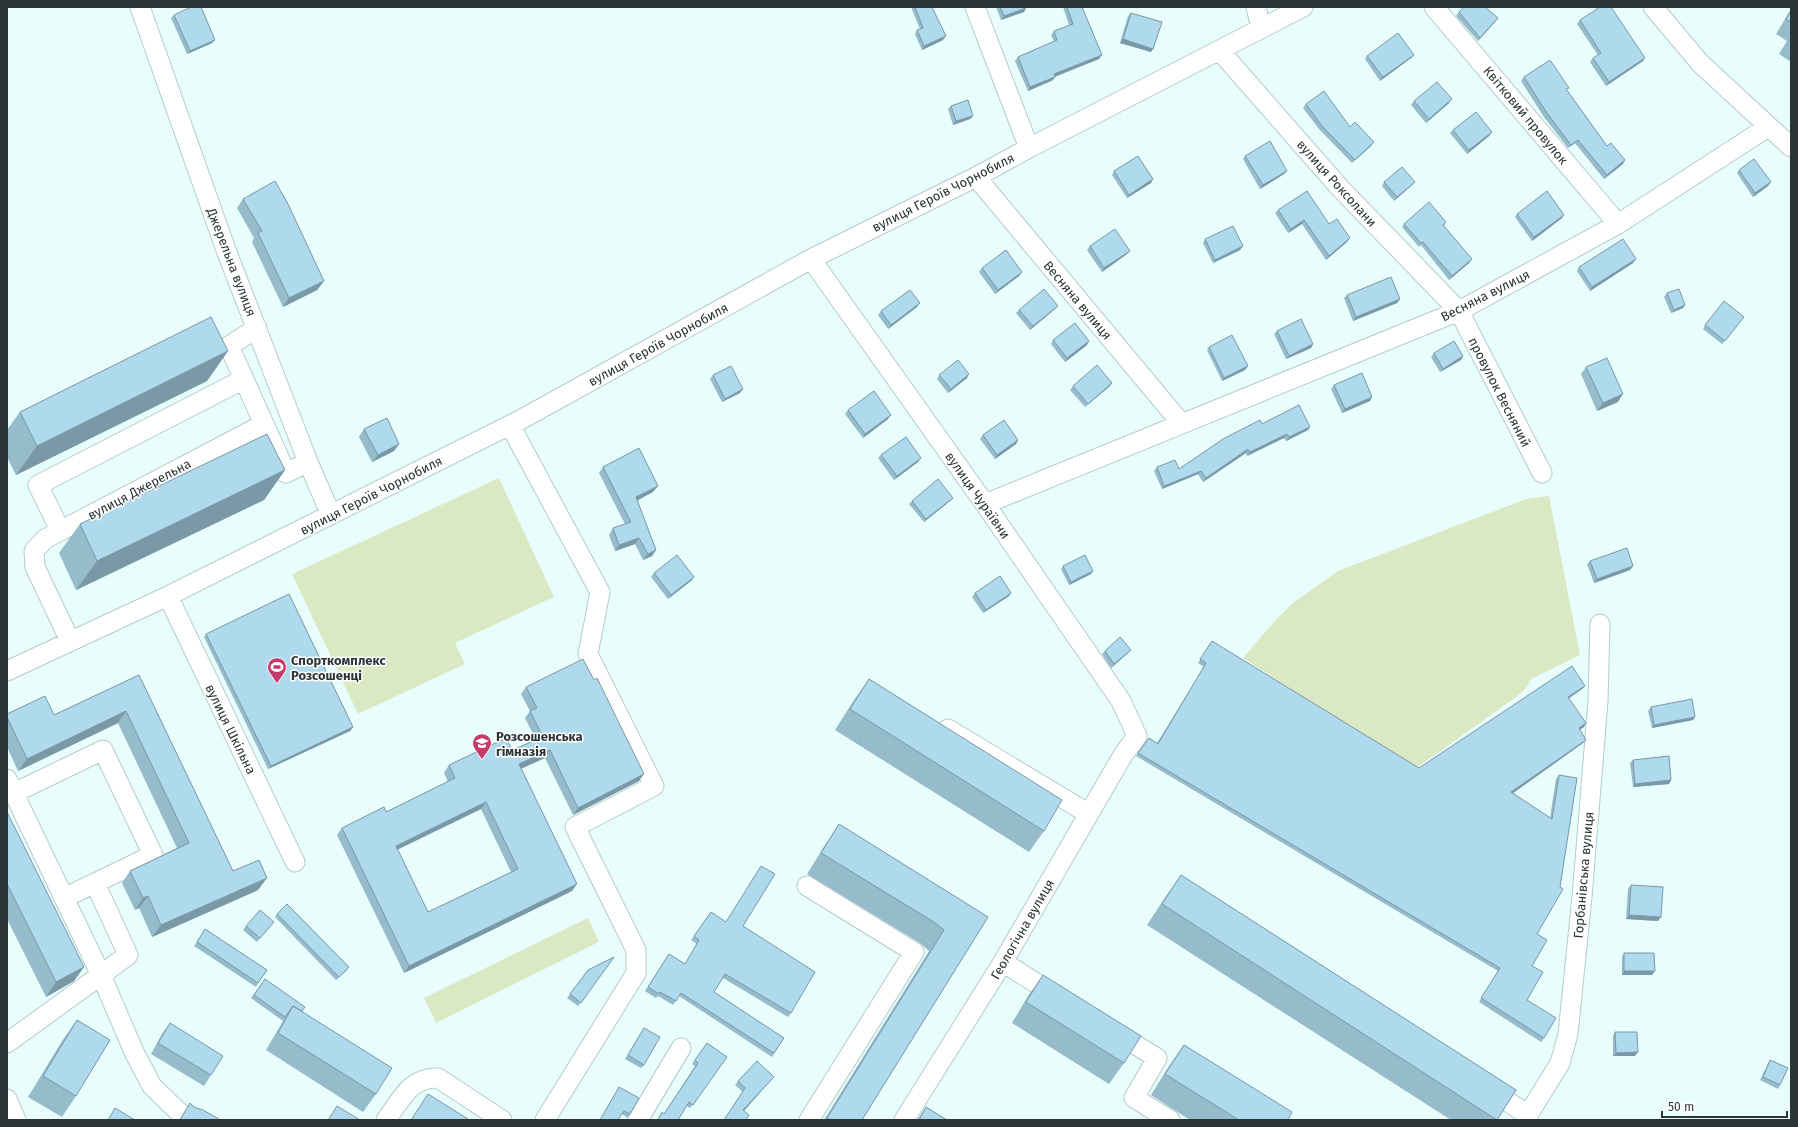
<svg xmlns="http://www.w3.org/2000/svg" width="1798" height="1127" font-family="'Fira Sans',sans-serif">
<rect width="100%" height="100%" fill="#e7fefd"/>
<path fill="#dbe8c4" d="M499 478 554 597 455 643 465 664 358 714 292 574Z
M1549 496 1580 655 1531 679 1526 688 1516 697 1418 767 1399 758 1243 658 1273 623 1294 602 1338 571 1526 499Z
M588 918 599 942 436 1023 424 998Z"/>
<g fill="none" stroke-linecap="round" stroke-linejoin="round">
<g stroke="#b5cbca" stroke-width="21">
<path id="minor" d="M140 7 226 250 308 462 331 515
M975 7 1029 148
M1256 7 1261 28
M1434 7 1618 224
M1653 7 1700 63 1791 147
M1220 51 1340 188 1459 311 1542 473
M976 177 1181 423
M811 259 985 504 1121 701 1137 736 1123 755 1003 962 904 1120
M257 328 229 346 264 424
M510 425 600 592 588 654 654 786 575 827 636 950V973L545 1120
M985 504 1459 311 1618 224 1768 127
M60 530 38 485 244 379
M168 596 295 862
M70 641 35 567 34 551 45 539 264 424 286 473 308 462
M7 671 168 596 522 419 811 259 976 177 1029 148 1303 7
M948 729 1089 814
M7 779 101 975 7 1043
M14 793 103 750 153 855 64 898
M95 883 128 955 101 975 135 1054 152 1086 187 1120
M807 886 914 952 809 1120
M1003 962 1059 998
M1113 1031 1157 1058 1134 1098 1170 1120
M1487 1088 1528 1115 1525 1120
M7 1099 16 1120
M1528 1115 1560 1063 1568 1034 1582 897 1598 701 1600 624
M386 1120C401 1100 410 1077 438 1078L502 1120
M638 1120 681 1048"/>
</g>
<use href="#minor" stroke="#fff" stroke-width="19"/>
</g>
<path fill="#96bbcb" fill-rule="evenodd" d="M911 7H932L943 40 922 50 915 34 917 30 920 29Z
M996 7H1026L1024 12 1001 20Z
M1063 7H1082L1099 59 1055 76 1053 80 1028 91 1015 61 1018 57 1054 41 1051 35 1054 31 1069 25Z
M1787 7H1791V62L1779 54 1787 41 1776 34 1791 9Z
M1459 12 1498 18 1478 41 1456 16Z
M1131 13 1151 52 1120 43 1128 16Z
M174 15 212 43 187 54 171 18Z
M1580 20 1643 61 1606 86 1590 62 1593 58 1598 55 1577 24Z
M1414 55 1411 58 1380 81 1365 59 1367 56Z
M1524 77 1567 90 1607 146 1623 164 1604 179 1575 143 1568 148 1544 117 1521 81Z
M1414 101 1449 103 1426 123 1411 105Z
M1306 104 1350 127 1371 146 1352 163 1319 129 1303 108Z
M951 106 973 116 970 119 953 125 948 109Z
M1453 130 1489 136 1467 154 1450 133Z
M1245 156 1287 171 1284 174 1260 189 1243 159Z
M1739 170 1771 182 1768 186 1753 197 1737 173Z
M1114 171 1151 183 1127 198 1112 175Z
M1384 182H1415L1412 185 1394 201 1382 186Z
M243 199 324 281 317 290 283 307 252 242 254 238 237 208Z
M1278 210 1329 224 1347 242 1326 260 1302 224 1288 233 1275 213Z
M1517 214 1564 215 1562 218 1532 241 1515 217Z
M1446 222 1444 226 1472 259 1469 263 1449 280 1421 245 1419 247 1402 227 1404 224Z
M1205 239 1243 246 1240 250 1213 263 1203 243Z
M1090 246 1127 254 1102 272 1087 250Z
M1633 263 1590 291 1577 271 1579 267Z
M982 268 1019 276 995 294 979 272Z
M1667 293 1685 305 1683 308 1671 313 1664 297Z
M1347 295 1400 299 1397 303 1353 321 1344 298Z
M917 307 888 329 878 315 881 311Z
M1055 309 1030 330 1016 313 1019 310Z
M1744 317 1722 344 1703 329 1705 325Z
M1277 331 1313 344 1311 348 1286 359 1274 334Z
M1053 340 1087 345 1065 362 1051 344Z
M1209 347 1248 366 1245 370 1222 381 1207 350Z
M228 351 207 381 16 475 7 457V430L20 412Z
M1434 353 1463 356 1461 360 1440 372 1431 357Z
M1586 367 1618 402 1597 411 1581 374Z
M713 375 740 393 722 402 710 379Z
M939 375 967 378 948 393 937 379Z
M1334 385 1370 401 1342 413 1331 389Z
M1073 386H1110L1085 407 1070 390Z
M848 410 888 419 863 438 845 414Z
M1262 424 1310 427 1308 430 1286 441 1284 438 1247 456 1246 453 1203 482 1198 474 1162 489 1154 471 1157 467 1179 469Z
M364 429 399 444 394 451 372 462 359 437Z
M983 435 1018 440 1016 444 995 459 980 439Z
M881 455 921 458 918 462 894 480 878 458Z
M603 467 653 492 637 501 656 550 652 556 643 560 635 544 615 551 609 535 613 528 625 524 599 473Z
M285 470 264 500 76 590 59 553 80 524Z
M912 501H950L924 522 909 504Z
M1590 561 1630 570 1594 583 1587 564Z
M1063 566 1091 574 1069 585 1061 569Z
M654 573 692 580 668 599 651 577Z
M975 593H1011L1009 596 983 613 972 597Z
M206 634 353 727 350 731 268 769 204 637Z
M1209 645 1419 768 1585 686 1582 689 1569 698 1584 727 1580 729 1583 743 1513 793 1550 818 1556 779 1559 775 1532 966 1527 1000 1544 1038 1541 1042 1479 1002 1498 971 1136 756 1149 738 1157 743 1204 667 1198 663Z
M1105 651 1128 653 1111 668 1102 654Z
M139 675 233 871 258 890 152 937 139 908 135 910 122 883 130 871 177 848 118 723 18 771 7 747V714L54 715Z
M869 679 1044 831 1029 852 835 730 854 700Z
M526 687 639 781 573 815 545 758 521 768 572 891 404 973 337 835 342 828 386 812 448 782 444 773 449 765 512 750 536 740 525 718 530 711 521 694ZM481 809 511 872 428 912 397 850Z
M1651 707 1695 717 1693 720 1652 728 1648 711Z
M1633 760 1671 780 1669 784 1633 787 1630 763Z
M7 812 74 981 46 997 7 919Z
M839 824 988 917 862 1120H824L929 951 920 943 807 874 825 845Z
M1181 875 1516 1090 1497 1120H1451L1147 925 1166 896Z
M1631 885 1661 917 1658 921 1626 919 1628 889Z
M711 912 726 922 743 926 791 1013 788 1017 723 978 714 992 784 1038 772 1057 679 996 673 1005 658 996 656 998 645 991 669 954 685 964 697 944 691 940Z
M277 914 346 971 336 980 275 917Z
M274 922 257 942 243 930 246 926Z
M205 929 267 970 256 987 194 946Z
M1624 953 1655 971 1652 975H1622V957Z
M614 957 578 1006 567 998 570 994Z
M1043 975 1124 1063 1109 1084 1012 1023 1028 996Z
M265 979 302 1011 376 1094 363 1112 266 1050 283 1021 251 998Z
M77 1020 76 1096 62 1117 28 1097 62 1041Z
M170 1023 211 1075 204 1086 151 1054 162 1034Z
M644 1028V1065L641 1068 625 1059Z
M1615 1032 1635 1056H1613V1036Z
M707 1043 727 1057 690 1108 687 1106 664 1114 695 1066 692 1064Z
M1184 1045 1288 1120H1190L1151 1095 1169 1066Z
M1770 1060 1780 1085 1778 1089 1760 1080Z
M771 1080 744 1111 724 1120 743 1092 735 1085 738 1081Z
M619 1087 630 1114 628 1118 622 1114 618 1120H600Z
M190 1103 194 1107 218 1120H179Z
M926 1107 947 1120H917Z"/>
<path fill="#7a98a5" d="M1026 8 1024 12 1001 20 1004 16Z
M1498 18 1495 22 1478 41 1480 38Z
M946 36 943 40 922 50 924 46Z
M1123 39 1153 49 1151 52 1120 43Z
M215 40 212 43 187 54 190 51Z
M1102 55 1099 59 1052 78 1054 74Z
M1414 55 1411 58 1380 81 1383 77Z
M1645 58 1643 61 1606 86 1609 82Z
M1055 77 1053 80 1028 91 1030 87Z
M1452 99 1449 103 1426 123 1429 119Z
M973 116 970 119 953 125 956 121Z
M1492 132 1489 136 1467 154 1469 150Z
M1578 140 1575 143 1568 148 1571 145Z
M1374 142 1371 146 1352 163 1355 160Z
M1625 160 1623 164 1604 179 1607 175Z
M1287 171 1284 174 1260 189 1263 185Z
M1153 179 1151 183 1127 198 1129 195Z
M1415 182 1412 185 1394 201 1397 197Z
M1771 182 1768 186 1753 197 1755 193Z
M1564 215 1562 218 1532 241 1534 237Z
M1304 220 1302 224 1288 233 1291 229Z
M1350 238 1347 242 1326 260 1329 256Z
M1243 246 1240 250 1213 263 1215 260Z
M1130 251 1127 254 1102 272 1104 268Z
M1472 259 1469 263 1449 280 1452 276Z
M1636 259 1633 263 1590 291 1592 287Z
M1022 272 1019 276 995 294 998 290Z
M324 281 317 290 283 307 289 298Z
M1400 299 1397 303 1353 321 1356 317Z
M920 303 917 307 888 329 891 325Z
M1685 305 1683 308 1671 313 1674 310Z
M1058 306 1055 309 1030 330 1033 326Z
M1089 341 1087 345 1065 362 1067 358Z
M1313 344 1311 348 1286 359 1289 356Z
M228 351 207 381 16 475 37 446Z
M1463 356 1461 360 1440 372 1443 369Z
M1248 366 1245 370 1222 381 1224 378Z
M969 374 967 378 948 393 951 389Z
M1112 383 1110 386 1085 407 1088 404Z
M743 389 740 393 722 402 725 399Z
M1623 394 1618 402 1597 411 1603 403Z
M1372 397 1370 401 1342 413 1345 409Z
M891 415 888 419 863 438 865 434Z
M1310 427 1308 430 1286 441 1289 437Z
M1287 434 1284 438 1247 456 1250 452Z
M1018 440 1016 444 995 459 997 455Z
M399 444 394 451 372 462 378 455Z
M1248 449 1246 453 1203 482 1206 478Z
M921 458 918 462 894 480 897 476Z
M285 470 264 500 76 590 97 561Z
M1201 471 1198 474 1162 489 1164 486Z
M658 486 653 492 631 503 636 497Z
M953 498 950 501 924 522 926 519Z
M639 538 635 544 615 551 619 545Z
M656 550 652 556 643 560 648 554Z
M1633 566 1630 570 1594 583 1597 579Z
M1093 571 1091 574 1069 585 1071 582Z
M694 577 692 580 668 599 671 595Z
M1011 593 1009 596 983 613 986 610Z
M1131 650 1128 653 1111 668 1114 664Z
M1585 686 1582 689 1565 701 1568 697Z
M126 711 118 723 18 771 27 759Z
M1695 717 1693 720 1652 728 1654 725Z
M1586 723 1584 727 1577 732 1579 728Z
M353 727 350 731 268 769 271 766Z
M1586 740 1583 743 1509 796 1511 792Z
M550 750 545 758 514 772 519 764Z
M644 774 639 781 573 815 578 808Z
M1671 780 1669 784 1633 787 1635 784Z
M486 802 481 809 390 853 396 846Z
M267 878 258 890 152 937 161 925Z
M577 884 572 891 404 973 409 966Z
M148 896 139 908 135 910 143 898Z
M1629 915 1661 917 1658 921 1626 919Z
M84 967 74 981 46 997 56 982Z
M349 967 346 971 336 980Z
M1624 971H1655L1652 975H1622Z
M1638 1052 1635 1056H1613L1616 1053Z
M774 1077 771 1080 741 1114 743 1110Z"/>
<path fill="#afd9ec" stroke="#7a98a5" fill-rule="evenodd" d="M191 7H201L215 40 190 51 174 15Z
M915 7H932L946 36 924 46 917 30 923 28Z
M1000 7H1026V8L1004 16Z
M1067 7H1082L1102 55 1054 74 1055 77 1030 87 1018 57 1057 40 1054 31 1073 24Z
M1464 7H1485L1498 18 1480 38 1459 12Z
M1600 7H1611L1645 58 1609 82 1593 58 1601 53 1580 20Z
M1791 11V22L1786 19Z
M1131 13 1162 22 1153 49 1123 39Z
M1398 33 1414 55 1383 77 1367 56Z
M1550 60 1569 88 1566 89 1607 146 1611 143 1625 160 1607 175 1578 140 1571 145 1547 113 1524 77Z
M1437 82 1452 99 1429 119 1414 101Z
M1324 91 1350 127 1355 122 1374 142 1355 160 1322 126 1306 104Z
M968 100 973 116 956 121 951 106Z
M1476 112 1492 132 1469 150 1453 130Z
M1270 141 1287 171 1263 185 1245 156Z
M1138 156 1153 179 1129 195 1114 171Z
M1754 159 1771 182 1755 193 1739 170Z
M1402 167 1415 182 1397 197 1384 182Z
M275 181 288 204 324 281 289 298 258 233 262 231 243 199Z
M1307 191 1329 224 1337 219 1350 238 1329 256 1304 220 1291 229 1278 210Z
M1547 191 1564 215 1534 237 1517 214Z
M1429 202 1446 222 1443 225 1472 259 1452 276 1423 242 1421 243 1404 224Z
M1233 226 1243 246 1215 260 1205 239Z
M1115 229 1130 251 1104 268 1090 246Z
M1623 239 1636 259 1592 287 1579 267Z
M1006 250 1022 272 998 290 982 268Z
M1391 277 1400 299 1356 317 1347 295Z
M1044 289 1058 306 1033 326 1019 310Z
M1679 289 1685 305 1674 310 1667 293Z
M910 290 920 303 891 325 881 311Z
M1724 301 1744 317 1725 341 1705 325Z
M211 317 228 351 37 446 20 412Z
M1301 319 1313 344 1289 356 1277 331Z
M1075 323 1089 341 1067 358 1053 340Z
M1232 335 1248 366 1224 378 1209 347Z
M1454 341 1463 356 1443 369 1434 353Z
M1607 358 1623 394 1603 403 1586 367Z
M958 360 969 374 951 389 939 375Z
M1097 365 1112 383 1088 404 1073 386Z
M731 366 743 389 725 399 713 375Z
M1362 373 1372 397 1345 409 1334 385Z
M874 391 891 415 865 434 848 410Z
M1299 405 1310 427 1289 437 1287 434 1250 452 1248 449 1206 478 1201 471 1164 486 1157 467 1175 460 1179 469 1223 439 1260 420 1262 424Z
M387 418 399 444 378 455 364 429Z
M1004 420 1018 440 997 455 983 435Z
M267 434 285 470 97 561 80 524Z
M906 437 921 458 897 476 881 455Z
M639 448 658 486 636 497 656 550 648 554 639 538 619 545 613 528 631 522 603 467Z
M938 479 953 498 926 519 912 501Z
M1627 548 1633 566 1597 579 1590 561Z
M677 555 694 577 671 595 654 573Z
M1085 555 1093 571 1071 582 1063 566Z
M1000 576 1011 593 986 610 975 593Z
M289 594 353 727 271 766 206 634Z
M1120 637 1131 650 1114 664 1105 651Z
M1212 641 1419 768 1572 666 1585 686 1568 697 1586 723 1579 728 1586 740 1511 792 1552 819 1559 775 1577 778 1560 887 1563 889 1537 934 1547 940 1532 966 1543 972 1527 1000 1556 1018 1544 1038 1481 998 1500 968 1138 753 1149 738 1158 744 1206 663 1200 659Z
M583 659 594 680 597 678 644 774 578 808 550 750 519 764 577 884 409 966 342 828 384 807 386 812 455 778 449 765 506 738 512 750 543 737 530 711 537 708 526 687ZM486 802 518 869 428 912 396 846Z
M139 675 233 871 259 860 267 878 161 925 148 896 143 898 130 871 189 843 126 711 27 759 7 717V714L45 696 54 715Z
M869 679 1062 800 1044 831 850 709Z
M1692 699 1695 717 1654 725 1651 707Z
M1669 756 1671 780 1635 784 1633 760Z
M7 812 84 967 56 982 7 884Z
M839 824 988 917 862 1120H831L827 1118 944 930 934 922 821 853Z
M761 866 775 874 743 926 815 972 791 1013 725 974 714 992 784 1038 774 1053 681 993 676 1001 660 992 659 994 648 987 669 954 685 964 699 940 694 936 711 912 726 922Z
M1181 875 1516 1090 1497 1120 1162 904Z
M1631 885 1663 887 1661 917 1629 915Z
M287 904 349 967 339 977 277 914Z
M260 910 274 922 260 938 246 926Z
M205 929 267 970 258 983 197 942Z
M1624 953H1654L1655 971H1624Z
M614 957 581 1003 570 994 588 970Z
M1043 975 1141 1036 1124 1063 1026 1002Z
M265 979 305 1007 302 1011 293 1006 285 1017 254 995Z
M293 1006 392 1068 376 1094 278 1033Z
M77 1020 110 1040 76 1096 43 1076Z
M170 1023 223 1056 211 1075 158 1043Z
M644 1028 660 1037 644 1065 628 1055Z
M1615 1032H1637L1638 1052 1616 1053Z
M707 1043 727 1057 693 1105 689 1102 678 1120H658L662 1112 664 1114 698 1063 695 1060Z
M1184 1045 1292 1112 1288 1120H1239L1165 1074Z
M1770 1060 1788 1068 1780 1085 1763 1077Z
M757 1061 774 1077 743 1110 749 1115 746 1120H724L745 1088 738 1081Z
M619 1087 639 1098 630 1114 624 1111 618 1120H600Z
M428 1094 468 1119 467 1120H411Z
M190 1103 194 1107 203 1110 219 1119 218 1120H180Z
M337 1106 360 1120H328Z
M926 1107 947 1120H919Z
M115 1108 135 1120H108Z"/>
<defs>
<g id="stadium-pin" transform="scale(1)"><path d="M0 17L-7.5 6A9.5 9.5 0 1 1 7.5 6Z" fill="#c6396b" stroke="#fff"/><path d="M0-5a6.5 5 0 1 0 0 10a6.5 5 0 1 0 0-10ZM-3.5-1.8h7v3.6h-7Z" fill="#fff"/></g>
<g id="school-pin" transform="scale(1)"><path d="M0 17L-7.5 6A9.5 9.5 0 1 1 7.5 6Z" fill="#c6396b" stroke="#fff"/><path d="M0-5L7-2L0 1L-7-2ZM-4 1L0 2.5L4 1V4Q0 6-4 4Z" fill="#fff"/></g>
</defs>
<g fill-rule="evenodd">
<use href="#stadium-pin" x="277" y="667"/>
<use href="#school-pin" x="482" y="743"/>
</g>
<g text-anchor="middle" stroke-width="3" stroke-linejoin="round" paint-order="stroke">
<g font-size="13" fill="#2c3535" stroke="#fff">
<text transform="translate(1526 115) rotate(50)" y="5">Квітковий провулок</text>
<text transform="translate(1337 183) rotate(48)" y="5">вулиця Роксолани</text>
<text transform="translate(943 192) rotate(-27)" y="5">вулиця Героїв Чорнобиля</text>
<text transform="translate(232 262) rotate(69)" y="5">Джерельна вулиця</text>
<text transform="translate(1485 295) rotate(-27)" y="5">Весняна вулиця</text>
<text transform="translate(1078 300) rotate(50)" y="5">Весняна вулиця</text>
<text transform="translate(658 344) rotate(-29)" y="5">вулиця Героїв Чорнобиля</text>
<text transform="translate(1500 392) rotate(63)" y="5">провулок Весняний</text>
<text transform="translate(139 489) rotate(-28)" y="5">вулиця Джерельна</text>
<text transform="translate(371 495) rotate(-27)" y="5">вулиця Героїв Чорнобиля</text>
<text transform="translate(978 495) rotate(55)" y="5">вулиця Чураївни</text>
<text transform="translate(231 729) rotate(64)" y="5">вулиця Шкільна</text>
<text transform="translate(1583 875) rotate(-85)" y="5">Горбанівська вулиця</text>
<text transform="translate(1022 929) rotate(-60)" y="5">Геологічна вулиця</text>
</g>
<g font-size="13" font-weight="bold" fill="#2c3535" stroke="#fff" text-anchor="start">
<text x="291" y="665">Спорткомплекс<tspan x="291" dy="15">Розсошенці</tspan></text>
<text x="496" y="741">Розсошенська<tspan x="496" dy="15">гімназія</tspan></text>
</g>
</g>
<rect width="1798" height="1127" fill="none" stroke="#2c3535" stroke-width="16"/>
<path d="M1662 1111v6h125v-6" fill="none" stroke="#2c3535" stroke-width="2"/>
<text x="1668" y="1111" font-size="12" fill="#2c3535" stroke="#ffffff" stroke-width="3" paint-order="stroke">50 m</text>
</svg>
